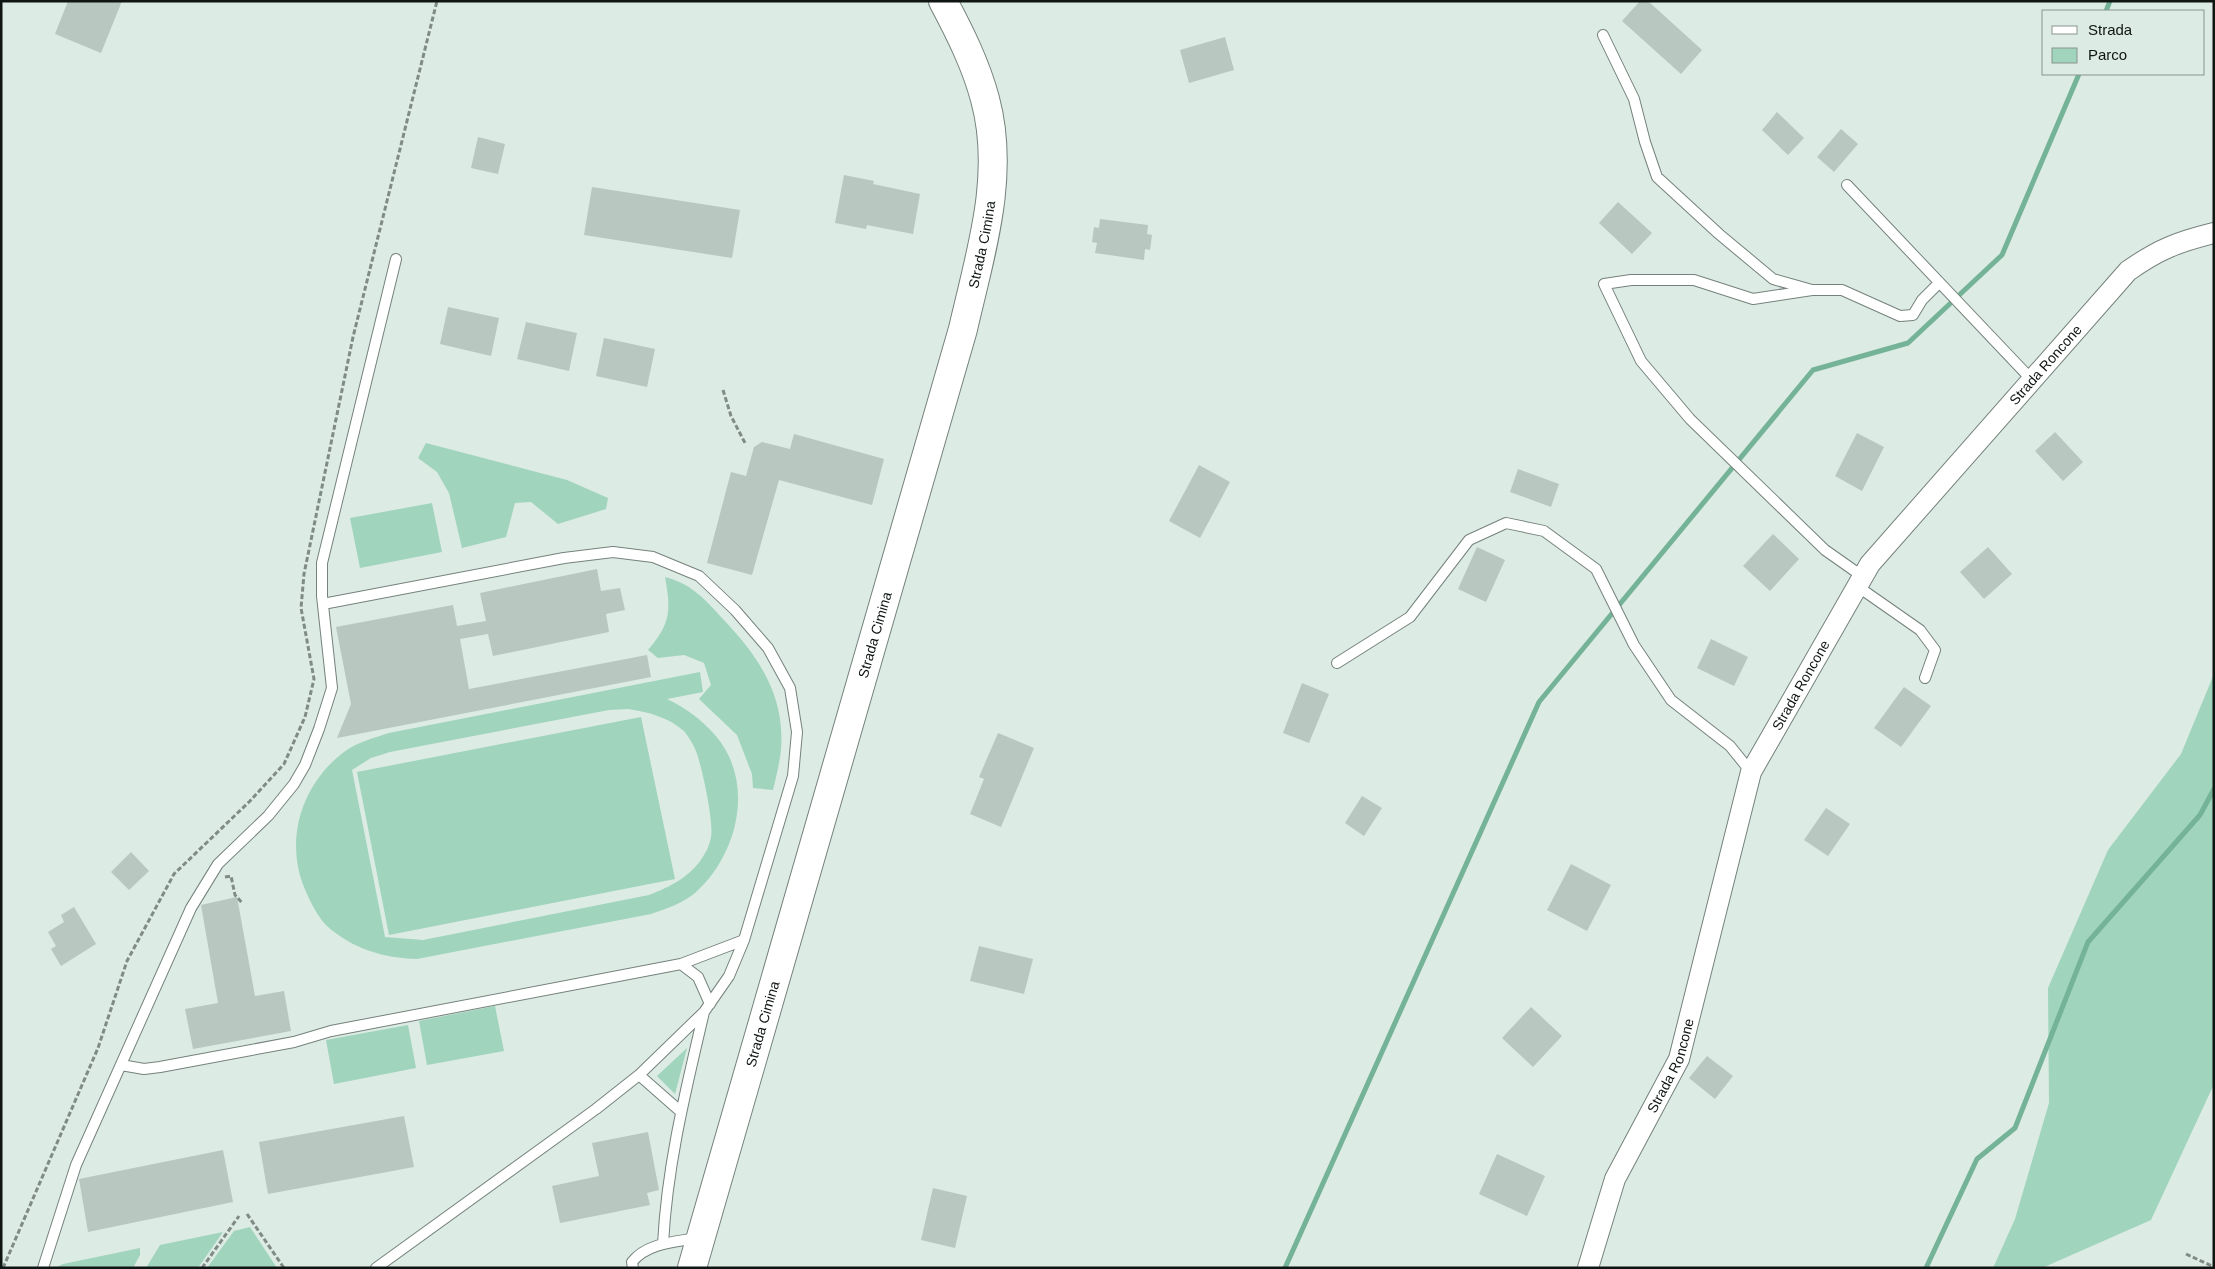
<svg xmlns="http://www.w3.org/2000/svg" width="2215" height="1269" font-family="Helvetica,sans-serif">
<rect width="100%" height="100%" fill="#dcebe4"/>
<path fill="#a0d4bd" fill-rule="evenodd" d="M426 443 567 480 608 498 606 509 558 524 531 502 515 503 506 537 462 548 449 493 437 472 418 458Z
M432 503 442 552 360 568 350 518Z
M665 577C690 583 705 599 722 618 758 656 785 694 781 749 780 762 776 777 773 790L753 788 752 774 737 735 699 699 711 685 704 663 684 655 658 658 648 650C671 623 671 610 665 577Z
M700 672 703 692 667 699C686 708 701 719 715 735 756 782 738 855 695 893 683 903 666 909 651 914L417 959C383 958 353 949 327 926 318 917 312 905 307 894 283 844 300 785 344 752 357 742 374 738 389 733ZM628 709C648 712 668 717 684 731 689 737 693 744 696 751 702 767 714 822 711 837 710 843 707 851 704 855 692 876 670 887 649 895L423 940 385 937 352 770 371 758 390 752 609 710Z
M2214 674V1084L2151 1220 2042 1268H1993L2015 1219 2049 1103 2048 988 2108 850 2181 754Z
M641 717 675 879 389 935 357 772Z
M495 1006 504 1051 427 1065 419 1021Z
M408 1025 416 1068 334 1084 326 1040Z
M687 1048 675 1094 657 1076Z
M250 1227 277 1268H207L234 1231Z
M223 1232 198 1268H146L160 1245Z
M140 1248V1255L133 1268H55L63 1264Z"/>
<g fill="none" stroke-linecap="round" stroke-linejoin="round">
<path stroke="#75b398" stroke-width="5" d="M2106 11 2110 1
M1285 1268 1539 702 1813 370 1908 343 2002 255 2079 74
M1926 1268 1977 1159 2015 1128 2088 942 2200 815 2214 789"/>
</g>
<path fill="#b8c7c0" d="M68 1H122L101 53 55 34Z
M1640 1H1648L1702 50 1681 74 1622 21Z
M1225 37 1234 70 1189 83 1180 50Z
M1777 112 1804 138 1788 155 1762 130Z
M1841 129 1858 144 1834 172 1817 157Z
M478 137 505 144 498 174 471 168Z
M844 175 874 181 873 184 920 194 913 234 867 225 866 229 835 223Z
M592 187 740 210 732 258 584 235Z
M1618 202 1652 233 1632 254 1599 223Z
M1100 219 1148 225 1147 234 1152 235 1150 250 1145 249 1144 260 1095 253 1097 243 1092 242 1094 227 1099 228Z
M448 307 499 318 491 356 440 344Z
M526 322 577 333 569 371 517 359Z
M604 338 655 349 647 387 596 376Z
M2055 432 2083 462 2063 481 2035 451Z
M1857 433 1884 447 1862 491 1835 476Z
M794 434 884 459 872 505 779 480 752 575 707 563 731 472 746 476 754 447 762 442 790 449Z
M1199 465 1230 482 1200 538 1169 521Z
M1518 469 1559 484 1551 507 1510 492Z
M1773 534 1799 559 1770 591 1743 566Z
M1477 547 1505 560 1486 602 1458 589Z
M1988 547 2012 574 1984 599 1960 572Z
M597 569 601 591 620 588 625 610 606 614 609 632 493 656 488 634 460 639 469 689 647 655 651 677 337 738 351 704 336 627 453 605 457 626 486 621 480 593Z
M1711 639 1748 657 1734 686 1697 668Z
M1302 683 1329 694 1309 743 1283 733Z
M1904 687 1931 706 1901 747 1874 728Z
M998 733 1034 748 1001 827 970 814 984 779 979 777Z
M1362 796 1382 808 1364 836 1345 823Z
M1826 808 1850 824 1828 856 1804 840Z
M131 852 149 871 129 890 111 872Z
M1571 864 1611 885 1587 931 1547 910Z
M237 897 255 996 284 991 291 1031 193 1049 185 1009 218 1003 201 905Z
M74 907 96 944 61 966 51 949 56 946 48 932 64 922 61 915Z
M979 946 1033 959 1024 994 970 981Z
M1531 1007 1562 1036 1533 1067 1502 1038Z
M1707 1056 1733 1076 1715 1099 1689 1078Z
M404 1116 414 1167 268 1194 259 1142Z
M648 1132 659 1190 647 1193 650 1205 560 1223 552 1186 599 1176 592 1143Z
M223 1150 233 1202 88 1232 79 1179Z
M1497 1154 1545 1176 1527 1216 1479 1194Z
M933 1188 967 1196 955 1248 921 1240Z"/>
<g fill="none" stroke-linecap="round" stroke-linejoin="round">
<g stroke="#75827c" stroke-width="12">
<path id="lane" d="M1603 35 1634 99 1645 142 1657 177 1719 234 1773 279 1812 290H1842L1900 316 1913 315 1922 300 1939 283
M1847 185 2032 380
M1812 290 1753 299 1694 280H1631L1604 284 1641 361 1690 419 1825 550 1862 576
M1857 586 1920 630 1935 650 1925 678
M323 604 564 558 613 552 653 557 699 576 735 610 768 648 790 688 797 732 793 776 744 940 729 976 704 1012 639 1075 596 1109 376 1268
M1337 663 1410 617 1469 540 1506 523 1544 531 1596 569 1634 645 1671 700 1730 746 1751 772
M681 964 698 977 710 1004
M121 1065 144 1069 160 1067 294 1042 331 1031 681 964 744 940
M639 1075 680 1111
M663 1244C667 1165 686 1089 704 1012
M43 1268 76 1165 191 908 218 864 268 816 294 784 305 765 319 729 332 688 322 596V563L396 259
M633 1268 632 1262C647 1243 675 1242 697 1238"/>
</g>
<g stroke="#75827c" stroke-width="22">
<g id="street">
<path id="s1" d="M1588 1268 1615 1179 1679 1059 1751 772 1870 564 2128 271C2159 249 2178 242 2214 233"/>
</g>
</g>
<g stroke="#75827c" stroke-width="30">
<g id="secondary">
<path id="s2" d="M692 1268 963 329C980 254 1006 176 985 99 976 65 960 33 943 1"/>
</g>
</g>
<path stroke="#808b86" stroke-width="3" stroke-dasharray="5 2.5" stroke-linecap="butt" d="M723 390 731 416 745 443
M225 877 231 876 235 895 243 904
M247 1214 284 1268
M2186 1254 2214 1267
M3 1268 98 1048 127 961 174 874 250 801 284 764 305 717 314 679 301 608 304 574 353 337 437 1
M202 1268 239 1216"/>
<use href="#lane" stroke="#fff" stroke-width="10"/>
<use href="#street" stroke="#fff" stroke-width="20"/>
<use href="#secondary" stroke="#fff" stroke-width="28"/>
</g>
<g text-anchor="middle" stroke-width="5" stroke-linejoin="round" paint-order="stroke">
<g font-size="14" fill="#0f1512" stroke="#dcebe4">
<text dy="5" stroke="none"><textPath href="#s2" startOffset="1064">Strada Cimina</textPath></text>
<text dy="5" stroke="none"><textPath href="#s1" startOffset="1030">Strada Roncone</textPath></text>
<text dy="5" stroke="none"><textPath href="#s2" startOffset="659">Strada Cimina</textPath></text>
<text dy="5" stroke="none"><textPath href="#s1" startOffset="625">Strada Roncone</textPath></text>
<text dy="5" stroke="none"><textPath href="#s2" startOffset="254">Strada Cimina</textPath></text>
<text dy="5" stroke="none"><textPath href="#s1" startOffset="220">Strada Roncone</textPath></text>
</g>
</g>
<rect width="2215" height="1269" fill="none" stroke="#0f1512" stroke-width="5"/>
<rect x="2042" y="10" width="162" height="65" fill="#dcebe4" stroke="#8a9590"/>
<rect x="2052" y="26" width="25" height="8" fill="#ffffff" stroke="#8a9590"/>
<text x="2088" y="35" font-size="15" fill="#0f1512">Strada</text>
<rect x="2052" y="48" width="25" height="15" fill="#a0d4bd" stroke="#8a9590"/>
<text x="2088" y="60" font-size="15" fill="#0f1512">Parco</text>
</svg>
